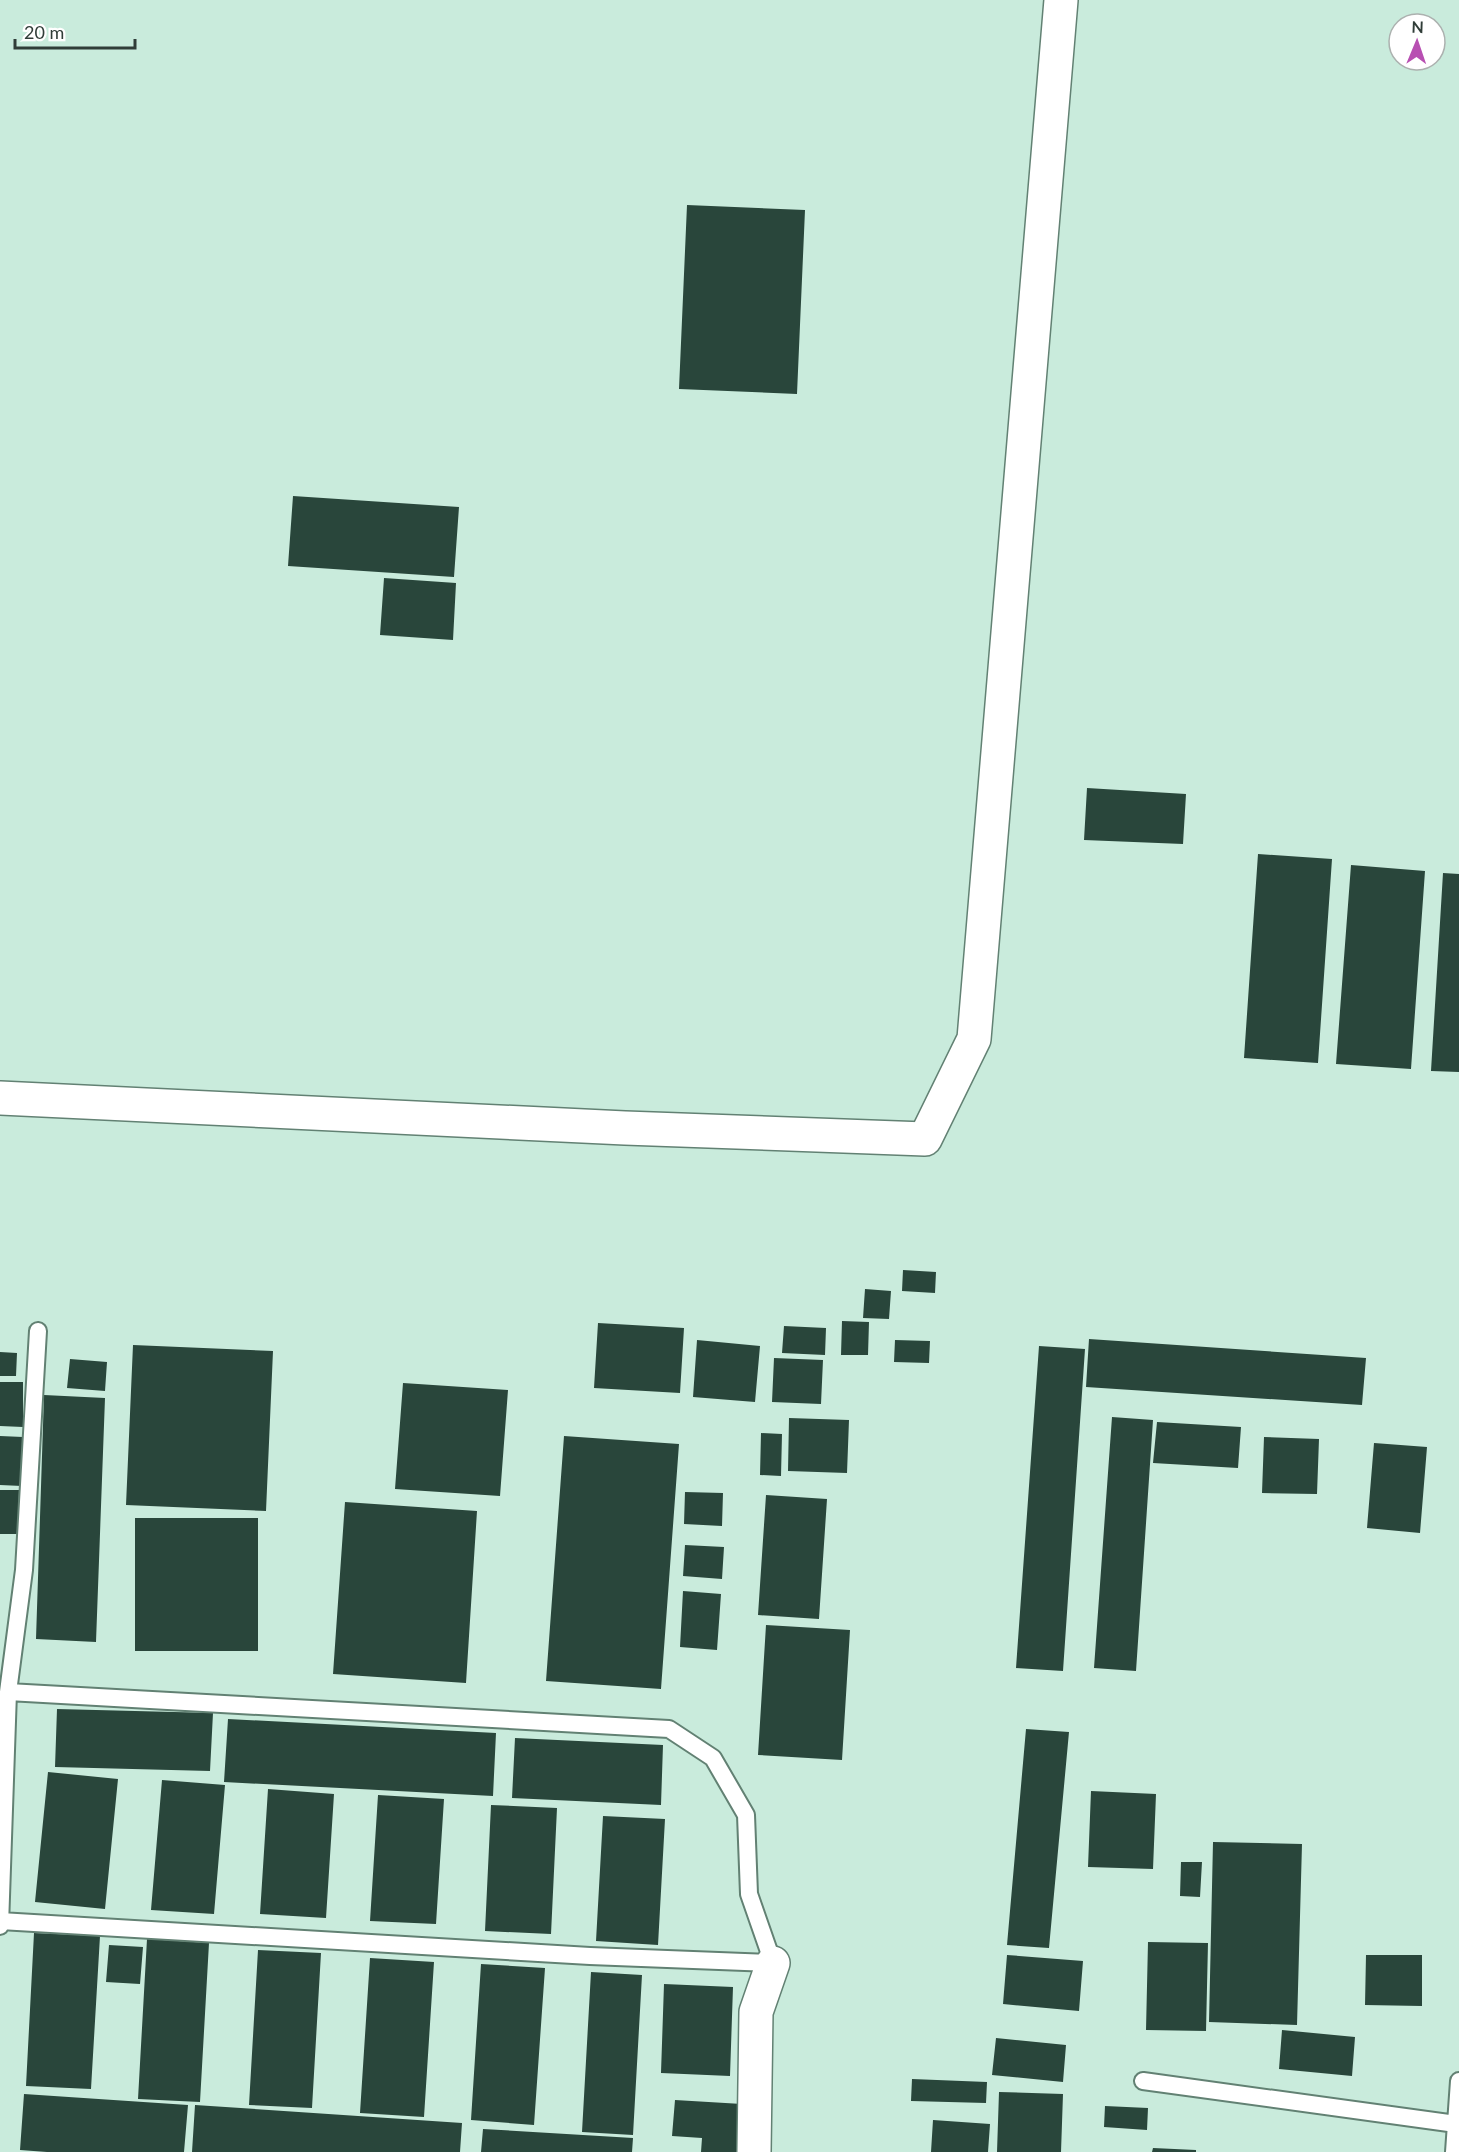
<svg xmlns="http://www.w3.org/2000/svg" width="1459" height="2152" font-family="Lato,sans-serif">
<rect width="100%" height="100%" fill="#c9ebdc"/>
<path fill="#29463b" d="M687 205 805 210 797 394 679 389Z
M293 496 459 507 454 577 288 566Z
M384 578 456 583 453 640 380 635Z
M1087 788 1186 794 1183 844 1084 840Z
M1258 854 1332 859 1318 1063 1244 1058Z
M1351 865 1425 871 1411 1069 1336 1064Z
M1443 873 1459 874V1072L1431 1071Z
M903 1270 936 1272 935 1293 902 1291Z
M865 1289 891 1291 889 1319 863 1318Z
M842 1321 869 1322 868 1355H841Z
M598 1323 684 1328 680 1393 594 1388Z
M784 1326 826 1328 825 1355 782 1353Z
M1089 1339 1366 1358 1362 1405 1086 1387Z
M697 1340 760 1346 755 1402 693 1397Z
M895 1340 930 1341 929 1363 894 1362Z
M133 1345 273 1351 266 1511 126 1505Z
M1039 1346 1085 1349 1063 1671 1016 1668Z
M0 1352 17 1353 16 1376H0Z
M774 1358 823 1360 821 1404 772 1402Z
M70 1359 107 1362 105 1391 67 1388Z
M0 1382H23V1427L0 1426Z
M403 1383 508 1390 500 1496 395 1489Z
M44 1395 105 1398 96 1642 36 1639Z
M1112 1417 1153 1420 1136 1671 1094 1668Z
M789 1418 849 1420 847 1473 788 1471Z
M1157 1422 1241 1427 1238 1468 1153 1463Z
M761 1433 782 1434 781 1476 760 1475Z
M0 1436 23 1437 22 1486 0 1485Z
M564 1436 679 1444 661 1689 546 1681Z
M1264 1437 1319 1439 1317 1494 1262 1493Z
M1374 1443 1427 1447 1420 1533 1367 1528Z
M0 1490H19L18 1534H0Z
M685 1492 723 1493 722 1526 684 1524Z
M766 1495 827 1499 819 1619 758 1615Z
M345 1502 477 1511 466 1683 333 1674Z
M135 1518H258V1651H135Z
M685 1545 724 1547 722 1579 683 1576Z
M683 1591 721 1594 717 1650 680 1647Z
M766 1625 850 1630 842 1760 758 1755Z
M57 1709 213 1713 210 1771 55 1767Z
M228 1719 496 1733 493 1796 224 1782Z
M1026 1729 1069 1732 1049 1948 1007 1945Z
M515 1738 663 1745 661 1805 512 1798Z
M48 1772 118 1779 105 1909 35 1902Z
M162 1780 225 1785 214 1914 151 1910Z
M268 1789 334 1794 326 1918 260 1914Z
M1091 1791 1156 1794 1153 1869 1088 1867Z
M378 1795 444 1799 436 1924 370 1921Z
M491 1805 557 1808 551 1934 485 1931Z
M603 1816 665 1819 658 1945 596 1941Z
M1213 1842 1302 1844 1297 2025 1209 2022Z
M1181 1862H1202L1200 1897 1180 1896Z
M34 1933 100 1936 91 2089 26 2086Z
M147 1939 209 1943 200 2102 138 2099Z
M1148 1942 1208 1943 1206 2031 1146 2030Z
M109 1945 143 1947 140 1984 106 1982Z
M258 1950 321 1953 312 2108 249 2105Z
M1007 1955 1083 1961 1079 2011 1003 2004Z
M1366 1955H1422V2006L1365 2005Z
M370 1958 434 1962 424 2117 360 2113Z
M481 1964 545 1968 534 2125 471 2120Z
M591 1972 642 1975 633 2135 582 2132Z
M664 1984 733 1987 730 2076 661 2073Z
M1282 2030 1355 2037 1352 2076 1279 2069Z
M996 2038 1066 2045 1063 2082 992 2075Z
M912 2079 987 2082 986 2103 911 2101Z
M999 2092 1063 2094 1061 2152H997Z
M24 2094 188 2105 184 2152H47L20 2150Z
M675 2100 742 2104 738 2152H701L702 2138 672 2136Z
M195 2105 462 2123 460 2152H192Z
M1105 2106 1148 2108 1147 2130 1104 2127Z
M933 2120 990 2124 988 2152H931Z
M483 2129 633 2138 632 2152H481Z
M1153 2148 1196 2150V2152H1152Z"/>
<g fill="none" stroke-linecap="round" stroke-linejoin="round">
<g stroke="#628173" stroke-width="20">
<path id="lane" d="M0 1921 590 1956 773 1963 749 1894 746 1815 713 1758 669 1729 8 1692
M0 1926 8 1692 24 1570 38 1331
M1143 2081 1456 2124
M1454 2152 1459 2081"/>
</g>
<g stroke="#628173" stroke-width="36">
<path id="street" d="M0 1098 625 1128 925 1139 974 1039 1061 0
M754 2152 756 2012 773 1963"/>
</g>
<use href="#lane" stroke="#fff" stroke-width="16"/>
<use href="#street" stroke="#fff" stroke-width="33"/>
</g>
<g transform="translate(1417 42) rotate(2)"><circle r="28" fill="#ffffff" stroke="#acb1af" stroke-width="1.5"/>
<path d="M0-4.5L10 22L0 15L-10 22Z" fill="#b84fb2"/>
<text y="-9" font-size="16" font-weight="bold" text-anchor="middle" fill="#303d38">N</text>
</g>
<path d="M15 39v9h120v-9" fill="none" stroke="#303d38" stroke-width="3"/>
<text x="24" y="39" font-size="18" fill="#303d38" stroke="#ffffff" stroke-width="4.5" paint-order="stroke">20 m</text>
</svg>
